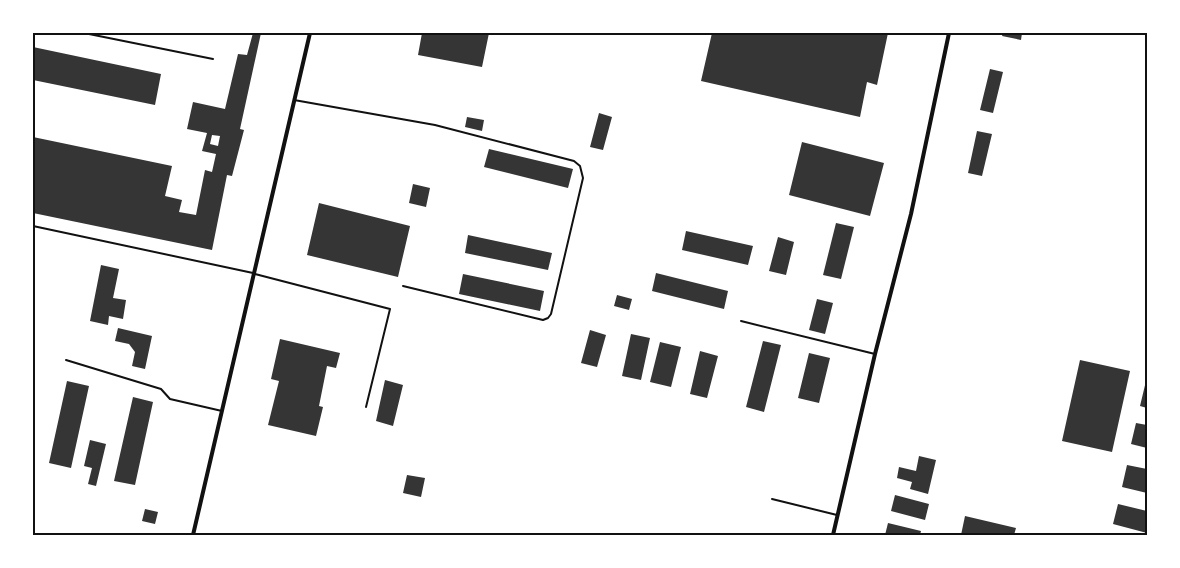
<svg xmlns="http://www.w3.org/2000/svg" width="1180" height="568" font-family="'Noto Sans',sans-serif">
<rect width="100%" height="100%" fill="#fff"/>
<path fill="#353535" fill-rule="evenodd" d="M253 33H261L240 129 244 130 232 176 227 175 212 250 33 213V137L172 166 165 196 182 200 179 212 196 215 205 170 212 172 216 154 202 151 207 133 187 129 193 102 225 109 238 54 247 55ZM212 135 220 136 218 146 210 144Z
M422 33H489L482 67 418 55Z
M712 33H888L877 85 867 82 860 117 701 81Z
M1003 33H1022L1021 40 1002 36Z
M33 47 161 74 155 105 33 80Z
M990 69 1003 72 993 113 980 110Z
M599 113 612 117 603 150 590 147Z
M467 117 484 120 482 131 465 127Z
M977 131 992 134 982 176 968 173Z
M802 142 884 163 870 216 789 195Z
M489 149 573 169 568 188 484 167Z
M413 184 430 188 426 207 409 203Z
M319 203 410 226 398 277 307 255Z
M836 223 854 227 841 279 823 275Z
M686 231 753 246 748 265 682 250Z
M468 235 552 253 548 270 465 253Z
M778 237 794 242 786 275 769 271Z
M101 265 119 269 113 298 126 300 123 319 109 316 108 325 90 321Z
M656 273 728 291 724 309 652 291Z
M463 274 544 291 540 311 459 294Z
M617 295 632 299 629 310 614 306Z
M817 299 833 303 825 334 809 330Z
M118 328 152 336 145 369 132 366 135 352 129 344 115 341Z
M590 330 606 335 597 367 581 363Z
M631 334 650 338 641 380 622 376Z
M280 339 340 353 336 368 327 366 319 406 323 407 316 436 268 425 279 381 271 379Z
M763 341 781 345 764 412 746 407Z
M660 342 681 347 671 387 650 382Z
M700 351 718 356 707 398 690 394Z
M809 353 830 358 819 403 798 398Z
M1080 360 1130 371 1112 452 1062 441Z
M385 380 403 385 393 426 376 421Z
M67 381 89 386 71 468 49 463Z
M1146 381H1147V408L1140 406Z
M133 397 153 402 135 485 114 481Z
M1136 423 1147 425V448L1131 444Z
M90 440 106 444 96 486 88 484 92 468 84 466Z
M919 456 936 460 928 494 910 489 912 482 897 478 899 467 916 471Z
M1127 465 1147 469V493L1122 487Z
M407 475 425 478 421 497 403 493Z
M895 495 929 504 925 520 891 511Z
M1118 504 1147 511V533L1113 524Z
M145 509 158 512 155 524 142 521Z
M965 516 1016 528 1014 535H961Z
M888 523 921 531 920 535H885Z"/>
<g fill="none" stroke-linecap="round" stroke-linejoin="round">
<path stroke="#111" stroke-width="2" d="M84 33 213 59
M294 100 435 125 574 161 580 166 583 178 551 314 548 318 543 320 403 286
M33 226 253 273
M255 274 390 309 366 407
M741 321 875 354
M66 360 161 389 170 399 222 411
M772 499 837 515"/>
<path stroke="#111" stroke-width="4" d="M193 535 310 33
M833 535 875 354 911 214 949 33"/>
</g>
<rect width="1180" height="568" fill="none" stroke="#ffffff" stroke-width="69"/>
<rect x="34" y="34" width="1112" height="500" fill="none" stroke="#111" stroke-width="2"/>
</svg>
